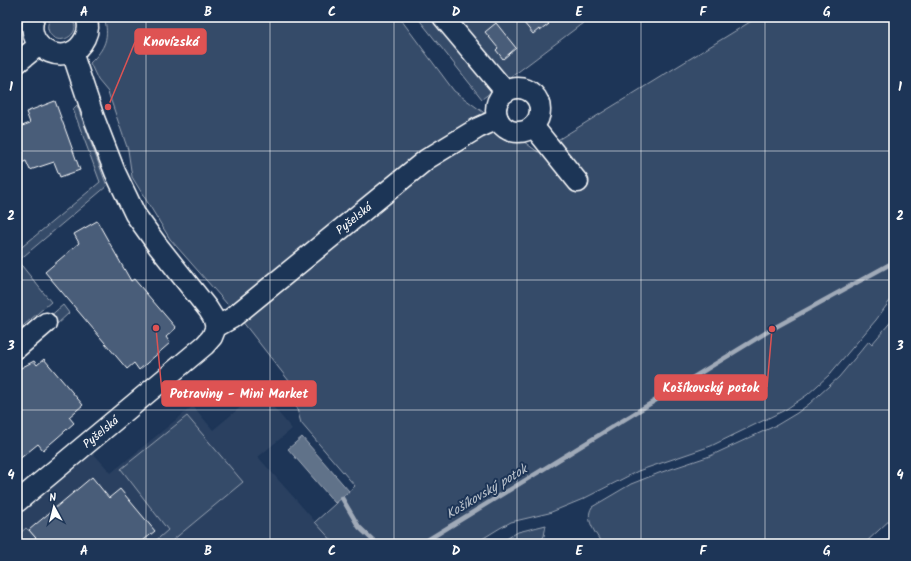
<svg xmlns="http://www.w3.org/2000/svg" width="911" height="561" font-family="Kalam,sans-serif">
<rect width="100%" height="100%" fill="#1d3557"/>
<filter id="ink" filterUnits="userSpaceOnUse"><feTurbulence type="fractalNoise" baseFrequency=".025" numOctaves="2"/><feDisplacementMap in="SourceGraphic" scale="8" xChannelSelector="R" yChannelSelector="G"/><feConvolveMatrix kernelMatrix="1 2 1 2 8 2 1 2 1" color-interpolation-filters="sRGB"/></filter>
<g filter="url(#ink)">
<path fill="#2a4161" d="M260 391 292 429 258 457 335 544H17V494L82 441 111 473 193 406 213 430Z"/>
<path fill="#364b69" stroke="#9aa5b4" d="M52 17H71C86 36 53 50 48 29 47 24 49 21 52 17Z
M104 17H399L454 91 538 152 758 17H894V297L889 302 876 320 829 375 807 395 785 410 711 446 638 471 583 499 549 513 511 522 500 528 474 544H335L315 522 355 486 301 423 289 381 242 321 170 239 132 177 128 150 108 92 98 80 90 63C105 49 110 37 104 17Z
M417 17H591L482 99Z
M77 105 107 186 18 261 51 302 17 331V251L100 182 73 109Z
M63 305 69 313 56 325 49 317Z
M894 318V516L864 544H602C596 533 584 520 592 507L631 484 659 473 710 456 777 425 797 413 809 404 839 377 869 341 872 344Z
M187 416 243 482 173 540 176 544H152L168 530 121 469Z
M546 525 544 536 539 544H498L518 532Z
M26 528 28 530H29L41 544H17V536Z"/>
<path fill="#617289" stroke="#a0aab8" d="M302 437 349 491 335 503 288 449Z"/>
<g fill="none" stroke-linecap="round" stroke-linejoin="round">
<path stroke="#a0aab8" stroke-width="4.5" d="M342 498 359 527 377 544
M421 544 772 329 894 262"/>
</g>
<path fill="#4a5d79" stroke="#fff" d="M519 17H554L547 22 549 24 540 31 539 29 533 34Z
M496 23 516 48 503 59 496 50 498 48 485 32Z
M55 101 80 170 60 177 54 162 30 170 26 161 17 165V128L30 123 26 112Z
M97 221 131 281 134 279 176 328 166 337 170 343 139 370 134 363 127 369 45 272 79 243 74 234Z
M44 359 83 405 69 417 74 423 57 438 43 450 38 444 17 461V370L34 361 37 365Z
M92 477 109 498 120 489 155 531 139 544H41L29 530Z"/>
<g fill="none" stroke-linecap="round" stroke-linejoin="round">
<g stroke="#fff" stroke-width="23">
<g id="minor">
<path d="M34 17C23 51 70 70 85 38 88 32 89 24 86 17"/>
<path d="M443 17 506 92"/>
<path d="M72 52 94 118 115 172 135 214 158 246 208 309 213 317 216 327"/>
<path d="M17 63 39 45"/>
<circle cx="518" cy="110" r="22"/>
<path d="M533 126 578 182"/>
<path d="M17 348 46 323"/>
<path id="s1" d="M17 502 205 345 212 337 216 327 232 318 427 159 478 128 498 119"/>
</g>
</g>
<use href="#minor" stroke="#1d3557" stroke-width="20"/>
</g>
</g>
<path fill="none" stroke="#fff" stroke-width="1" stroke-opacity="0.55" d="M146 17V544M270 17V544M394 17V544M517 17V544M641 17V544M765 17V544M17 151H894M17 280H894M17 410H894"/>
<g text-anchor="middle" stroke-width="4" stroke-linejoin="round" paint-order="stroke">
<g font-size="12" fill="#fff" stroke="#1d3557">
<text dy="4" stroke="none"><textPath href="#s1" startOffset="442">Pyšelská</textPath></text>
<text dy="4" stroke="none"><textPath href="#s1" startOffset="109">Pyšelská</textPath></text>
</g>
<g font-size="13" font-style="italic" fill="#b8c0ca" stroke="#1d3557">
<text transform="translate(486 491) rotate(-31)" y="5">Košíkovský potok</text>
</g>
</g>
<path fill="none" stroke="#de5353" stroke-width="1.5" d="M108 107L135 42M772 329L767 387M156 328L162 393"/>
<g fill="#de5353" stroke="#1d3557" stroke-width="1.5">
<circle cx="108" cy="107" r="4"/>
<circle cx="772" cy="329" r="4"/>
<circle cx="156" cy="328" r="4"/>
</g>
<g fill="#de5353" stroke="#de5353" stroke-width="1.5">
<rect x="135" y="29" width="71" height="25" rx="4"/>
<rect x="655" y="375" width="112" height="25" rx="4"/>
<rect x="162" y="381" width="154" height="25" rx="4"/>
</g>
<g font-size="13" text-anchor="middle" font-weight="bold" fill="#fff">
<text x="171" y="46">Knovízská</text>
<text x="711" y="392">Košíkovský potok</text>
<text x="239" y="398">Potraviny - Mini Market</text>
</g>
<rect width="911" height="561" fill="none" stroke="#1d3557" stroke-width="44"/>
<g transform="translate(54 507) rotate(353)" stroke="#1d3557" stroke-width="3" paint-order="stroke">
<path d="M0-3L7 15L0 10L-7 15Z" fill="#ffffff"/>
<text y="-6" font-size="11" font-weight="bold" text-anchor="middle" fill="#ffffff">N</text>
</g>
<rect x="22" y="22" width="867" height="517" fill="none" stroke="#fff" stroke-width="1.5"/>
<g font-size="13" text-anchor="middle" font-weight="bold" fill="#fff">
<text x="84" y="16">A</text>
<text x="208" y="16">B</text>
<text x="332" y="16">C</text>
<text x="456" y="16">D</text>
<text x="579" y="16">E</text>
<text x="703" y="16">F</text>
<text x="827" y="16">G</text>
<text x="11" y="91">1</text>
<text x="900" y="91">1</text>
<text x="11" y="220">2</text>
<text x="900" y="220">2</text>
<text x="11" y="350">3</text>
<text x="900" y="350">3</text>
<text x="11" y="479">4</text>
<text x="900" y="479">4</text>
<text x="84" y="555">A</text>
<text x="208" y="555">B</text>
<text x="332" y="555">C</text>
<text x="456" y="555">D</text>
<text x="579" y="555">E</text>
<text x="703" y="555">F</text>
<text x="827" y="555">G</text>
</g>
</svg>
